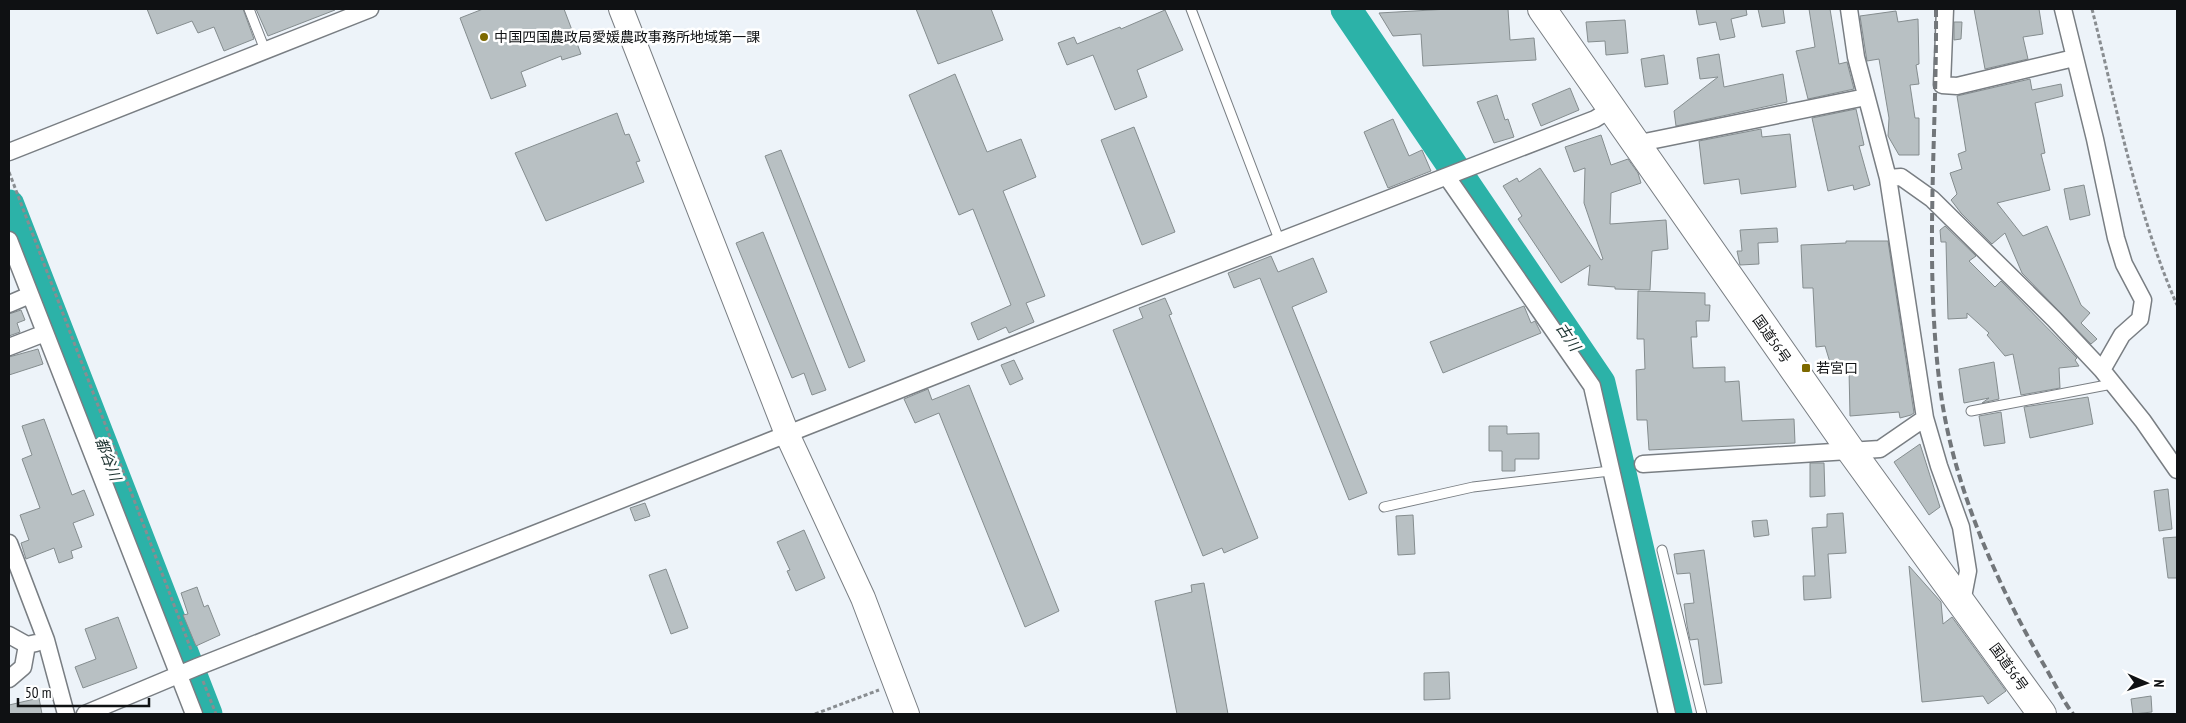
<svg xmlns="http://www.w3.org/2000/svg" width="2186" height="723" font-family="'PT Sans Narrow','Noto Sans JP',sans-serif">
<rect width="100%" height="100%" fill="#edf3f9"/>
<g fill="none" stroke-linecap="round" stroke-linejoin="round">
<path stroke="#2cb2a8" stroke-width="31" d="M1346 9 1600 383 1677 714
M9 205 207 714"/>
</g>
<path fill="#b8c0c3" stroke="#858d8f" d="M147 9H243L254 39 224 51 214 27 198 33 192 21 157 34Z
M256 9H335V10L268 36Z
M483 9H564L581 54 562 60 561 56 521 72 526 86 491 99 460 18Z
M916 9H991L1003 40 938 64Z
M1449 9H1508L1510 40 1534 38 1536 60 1423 66 1421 34 1393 36 1379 13Z
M1696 9H1746L1747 15 1731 19 1735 37 1720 40 1716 22 1699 25Z
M1758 9H1783L1785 23 1762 27Z
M1809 9H1830L1839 64 1847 62 1854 89 1808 99 1796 51 1815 47Z
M1974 9H2039L2043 34 2023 37 2028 59 1985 69Z
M1165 10 1183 50 1137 70 1147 97 1115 110 1093 55 1067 65 1058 43 1074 37 1077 44 1120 27 1121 29Z
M1896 11 1898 22 1918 19 1919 64 1916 65 1919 84 1910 85 1915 118H1919V155H1899L1888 136 1889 118 1879 59 1867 61 1866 55 1860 16Z
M1625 20 1628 53 1606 55 1605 41 1588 42 1586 22Z
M1954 22H1962L1961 39 1954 40Z
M1719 54 1724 87 1783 74 1787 102 1676 126 1674 111 1718 77 1700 79 1697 58Z
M1664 55 1668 84 1645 87 1641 59Z
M955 74 987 152 1021 139 1036 177 1003 191 1045 296 1026 303 1034 322 1009 333 1006 327 978 340 971 323 1011 305 973 209 959 215 909 95Z
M2030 79 2032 90 2061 84 2063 96 2035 103 2045 153 2041 154 2050 190 1997 203 2023 236 2047 226 2081 305 2090 313 2081 323 2097 339 2091 344 2022 273 2005 233 1992 244 1961 213 1951 200 1957 194 1950 173 1962 169 1958 154 1966 151 1957 96Z
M1570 88 1579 110 1541 126 1532 104Z
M1497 95 1505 120 1508 119 1514 137 1494 143 1477 102Z
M1856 109 1864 145 1859 146 1870 185 1854 190 1853 185 1828 191 1812 118Z
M617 113 625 135 629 134 640 161 636 162 644 182 546 221 515 153Z
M1393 119 1409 156 1422 150 1431 171 1388 188 1364 132Z
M1134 127 1175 232 1142 245 1101 140Z
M1761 129 1762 137 1790 134 1796 187 1741 194 1739 179 1704 184 1699 141Z
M1601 135 1611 165 1628 159 1638 173 1641 183 1611 193 1610 224 1666 220 1668 249 1652 251 1650 290 1615 289V287L1588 285 1590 265 1561 283 1518 219 1522 216 1503 186 1517 178 1519 182 1540 168 1601 260 1603 259 1584 203 1585 168 1574 172 1565 147Z
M781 150 865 361 849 368 765 156Z
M2084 185 2090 215 2070 220 2064 189Z
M1945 226 1976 256 1969 261 1995 287 2001 281 2077 358 2075 360 2079 366 2059 368 2060 388 2021 395 2013 354 2005 356 1987 335 1989 333 1967 313V318L1948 319 1946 242H1941L1940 230Z
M1777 228 1778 242 1758 243 1759 264 1740 265 1737 251H1742L1740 230Z
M763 232 826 390 812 395 804 373 792 378 736 243Z
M1846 241H1888L1914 413 1911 415 1900 418 1899 412 1850 416 1849 370 1837 374 1835 368 1832 369 1825 346 1816 347 1813 288H1803L1801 245 1846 243Z
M1271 256 1278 272 1313 258 1327 292 1292 307 1367 493 1349 500 1260 278 1234 288 1228 273Z
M1638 291 1705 293V305H1710L1709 321H1696L1697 337H1691L1693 368 1725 367V382L1739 381 1742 421 1794 419 1795 443 1649 450 1647 420H1637L1636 370 1645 369 1644 339H1637Z
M1165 298 1172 314 1169 315 1258 538 1224 553 1222 548 1203 556 1113 330 1143 318 1139 308Z
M1524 306 1531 323 1535 321 1541 333 1443 373 1430 342Z
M21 310 25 320 17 323 20 332 9 336V314Z
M38 349 43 364 9 375V357Z
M1014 360 1023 379 1010 385 1001 365Z
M1994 362 1999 399 1982 403 1989 398 1964 403 1959 369Z
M969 385 1059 611 1025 627 939 413 915 423 904 399 928 389 932 400Z
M2088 397 2093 424 2030 438 2024 407Z
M2001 412 2005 443 1984 446 1979 416Z
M44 419 72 495 84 490 94 515 73 523 82 547 71 551 73 558 59 563 54 548 26 559 21 543 29 540 20 515 40 508 22 459 32 455 22 426Z
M1489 426H1507V434L1539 433V459H1515V471H1502V451H1489Z
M1920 444 1940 507 1929 515 1894 462Z
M1810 463H1824L1825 496 1810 497Z
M2168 489 2172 529 2159 531 2154 491Z
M645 503 650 516 635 521 630 508Z
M1843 513 1846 553 1828 554 1831 598 1804 600 1803 576H1815L1812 528 1827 527V514Z
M1413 515 1415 554 1398 555 1396 516Z
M1767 520 1769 535 1754 537 1752 521Z
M804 530 825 578 796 591 787 571 790 570 777 542Z
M2177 537V578H2168L2163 538Z
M1704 550 1722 683 1704 685 1698 639 1690 640 1687 625 1684 604 1694 603 1690 573 1677 574 1674 554Z
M1909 566 1941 602 1943 624 1952 617 2006 691 1988 704 1983 696 1922 702Z
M666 569 688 628 671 634 649 575Z
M1204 583 1228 714H1177L1155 601 1192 592 1191 585Z
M197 587 204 607 208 605 220 635 196 646 183 615 188 614 181 593Z
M118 617 137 668 83 688 75 667 96 659 85 629Z
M1449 672 1450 699 1424 700V673Z
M2151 696 2152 712 2133 714 2131 699Z
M39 698 42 714H9V705Z"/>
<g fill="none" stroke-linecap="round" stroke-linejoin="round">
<g stroke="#797e83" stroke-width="11">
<path id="lane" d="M249 9 265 50
M1191 9 1280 242
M1971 411 2112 384
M1384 507 1473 487 1610 471
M1662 550 1702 714"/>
</g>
<g stroke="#797e83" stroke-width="19">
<path id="street" d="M1849 9 1856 57 1888 178 1925 418 1939 466 1961 527 1968 571 1962 602
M1945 9 1942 85 1957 86 2074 58
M2063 9 2095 139 2116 238 2124 264 2143 300 2140 319 2122 335 2102 370
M1635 144 1866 97
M9 152 370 9
M1447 177 1592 386 1667 714
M1888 178 1901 177 1932 199 2054 319 2102 370 2143 421 2177 470
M9 240 194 714
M9 304 30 295
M9 347 45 333
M1643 464 1880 449 1925 418
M9 543 46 640 66 714
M9 635 27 645 36 643
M9 679 23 667 27 645
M85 714 197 667 1132 298 1595 119 1611 109"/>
</g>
<g stroke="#797e83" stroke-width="26">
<path id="secondary" d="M621 9 787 434 863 598 907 714"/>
</g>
<g stroke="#797e83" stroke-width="30">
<path id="highway" d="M1542 9 1851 451 2042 714"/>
</g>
<path stroke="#898d91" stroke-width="3" stroke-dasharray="4 2.5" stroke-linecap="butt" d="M2092 9C2117 108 2136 211 2177 305
M9 172 192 652
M203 681 216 714
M815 714 879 690"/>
<use href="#lane" stroke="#fff" stroke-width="9"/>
<use href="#street" stroke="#fff" stroke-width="16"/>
<use href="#secondary" stroke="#fff" stroke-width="24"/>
<use href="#highway" stroke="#fff" stroke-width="28"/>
<path stroke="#72767a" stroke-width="4" stroke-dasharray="8 4" stroke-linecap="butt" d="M1936 9C1937 135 1924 262 1940 387 1952 483 1996 583 2044 665 2054 682 2062 699 2073 714"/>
</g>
<g fill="#7d6900" stroke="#fff" stroke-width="2">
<circle cx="484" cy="37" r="5"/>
<rect x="1801" y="363" width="10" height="10" rx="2.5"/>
</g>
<g text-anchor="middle" stroke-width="5" stroke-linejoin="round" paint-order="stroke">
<g font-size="14" fill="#0f1113" stroke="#fff" text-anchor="start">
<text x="494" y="42">中国四国農政局愛媛農政事務所地域第一課</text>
<text x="1816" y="373">若宮口</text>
</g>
<g font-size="14" fill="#0f1113" stroke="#fff">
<text transform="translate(1772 339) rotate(55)" y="5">国道56号</text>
<text transform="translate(2009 667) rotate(54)" y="5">国道56号</text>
</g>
<g font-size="15" font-style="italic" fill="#1c3230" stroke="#fff">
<text transform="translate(1568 337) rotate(56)" y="5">古川</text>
<text transform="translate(108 459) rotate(69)" y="5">都谷川</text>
</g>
</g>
<rect width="2186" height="723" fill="none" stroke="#0f1113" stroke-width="20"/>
<g transform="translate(2146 683) rotate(92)" stroke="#ffffff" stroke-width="4" paint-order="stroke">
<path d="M0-4L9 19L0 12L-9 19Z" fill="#0f1113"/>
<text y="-8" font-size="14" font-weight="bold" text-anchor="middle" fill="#0f1113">N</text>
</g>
<path d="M18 698v8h131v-8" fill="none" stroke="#0f1113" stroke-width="2.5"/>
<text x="25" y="698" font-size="15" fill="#0f1113" stroke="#ffffff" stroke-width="4" paint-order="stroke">50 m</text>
</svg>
